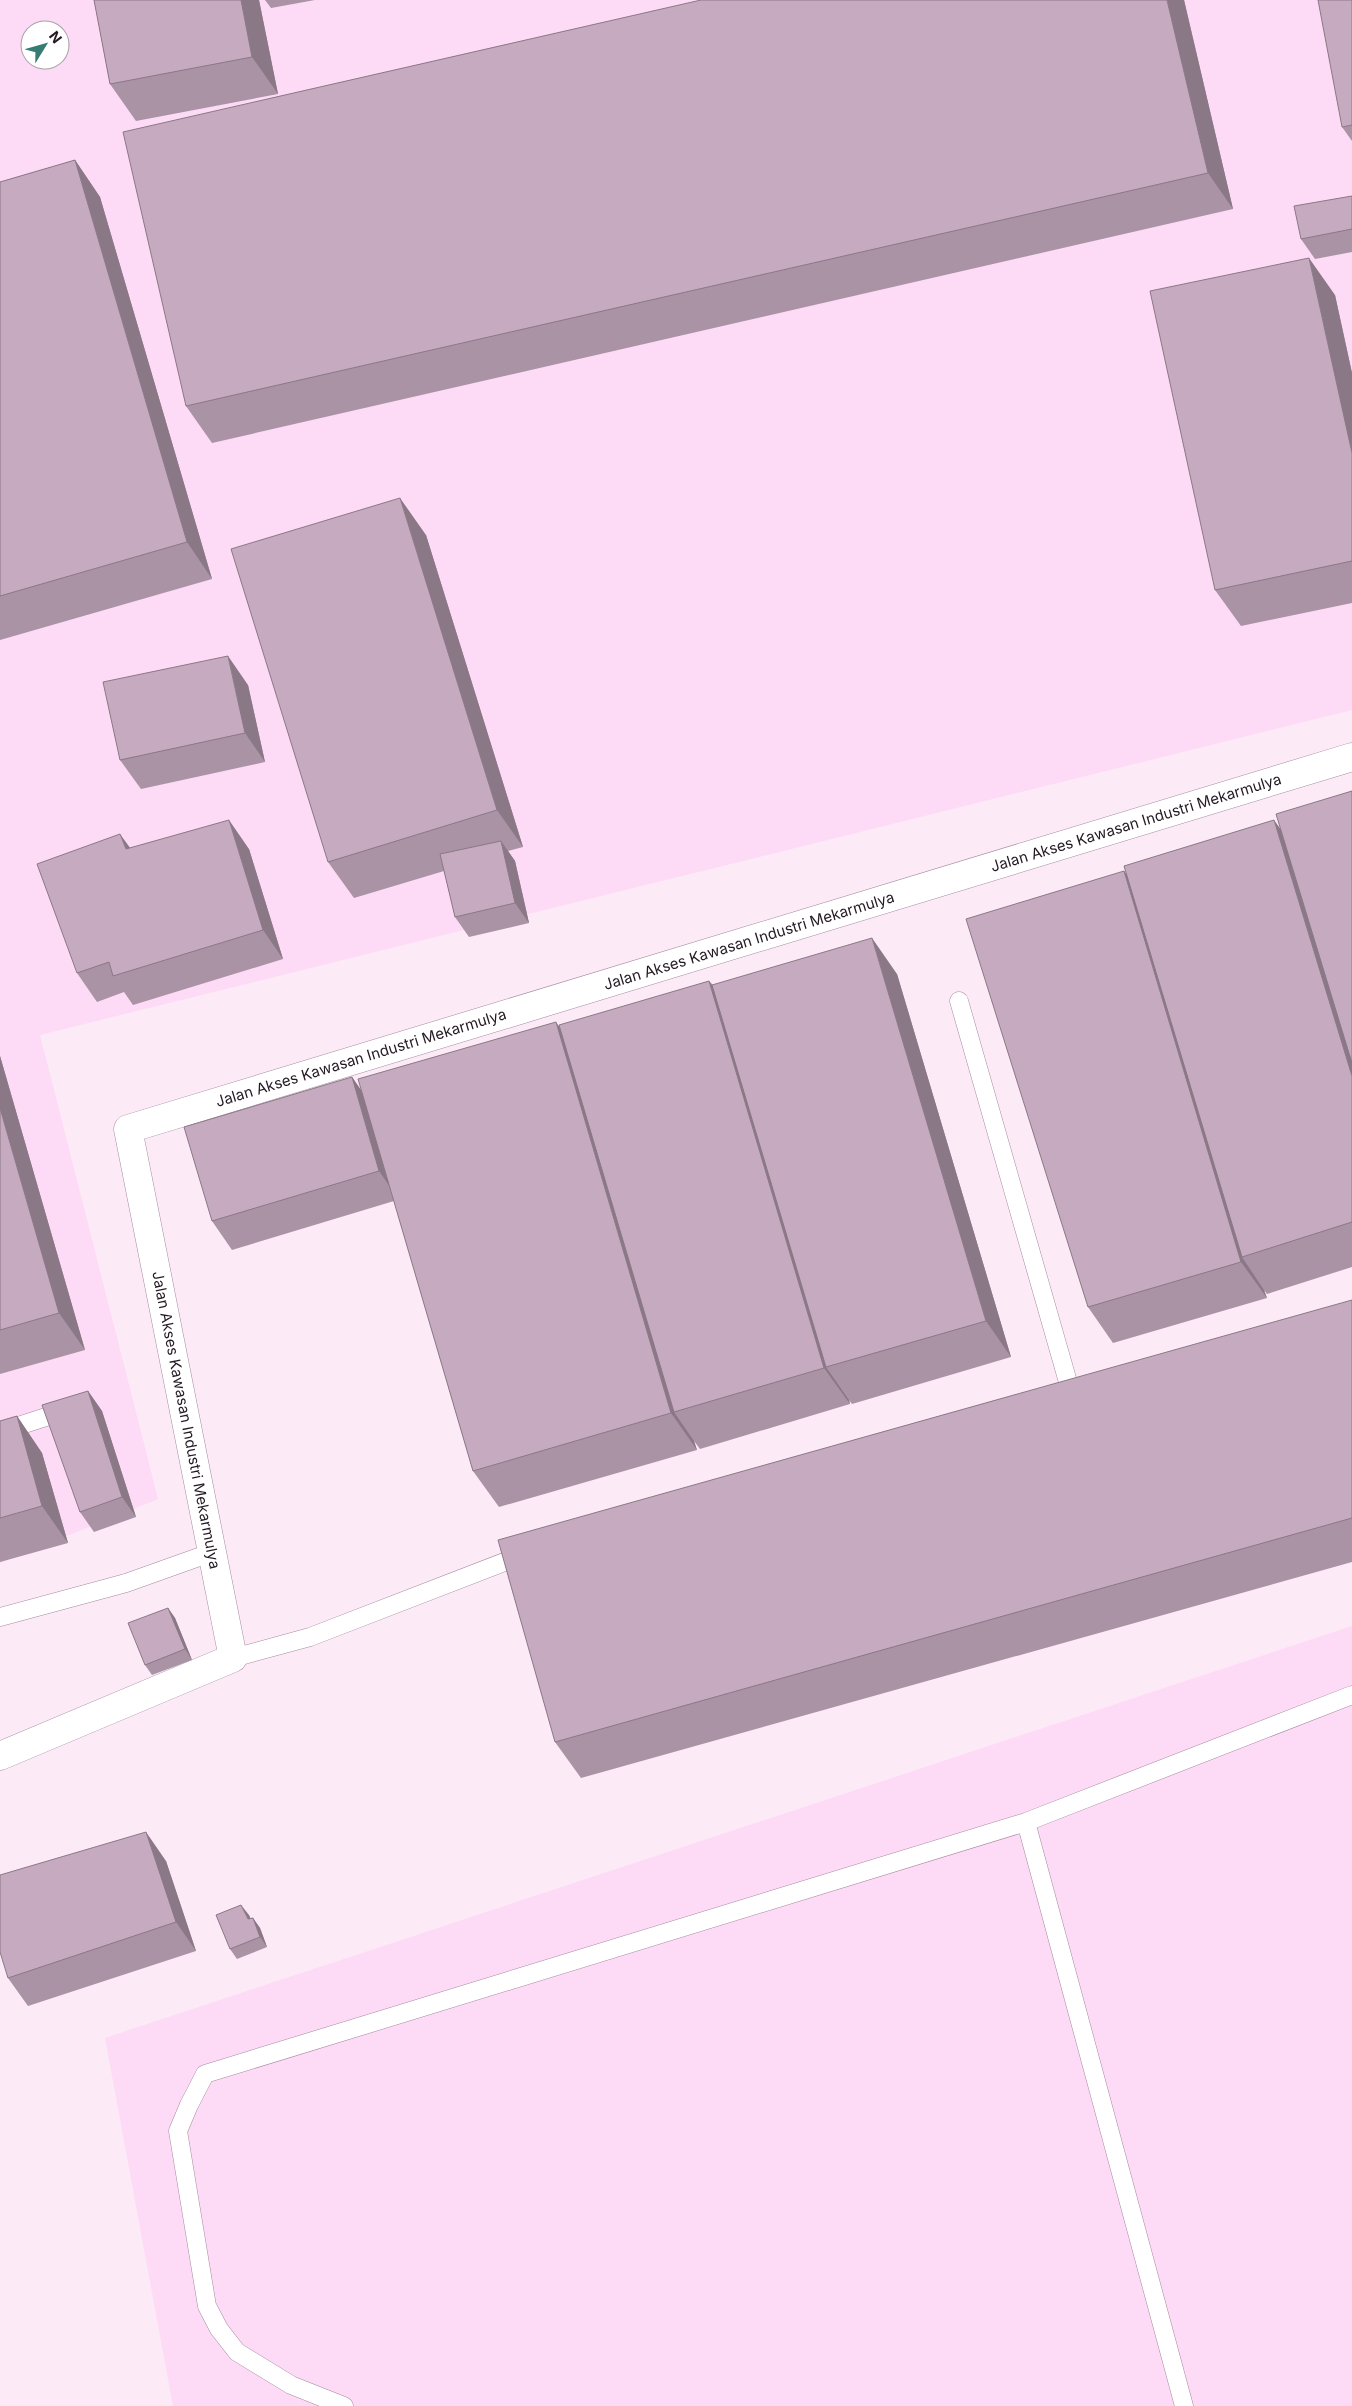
<svg xmlns="http://www.w3.org/2000/svg" width="1352" height="2406" font-family="Inter,sans-serif">
<rect width="100%" height="100%" fill="#fceaf7"/>
<path fill="#fddaf5" fill-rule="evenodd" d="M0 0H1352V710L40 1035 158 1499 0 1563ZM30 30H60V60H30Z
M1352 1626V2406H173L105 2038Z"/>
<g fill="none" stroke-linecap="round" stroke-linejoin="round">
<g stroke="#a58b9f" stroke-width="19">
<path id="lane" d="M959 1001 1070 1389
M0 1432 58 1413
M0 1617 126 1583 213 1552
M233 1658 310 1637 525 1554
M1026 1822 1184 2406
M344 2406 291 2385 237 2352 219 2329 207 2306 178 2131 189 2105 205 2074 1026 1822 1352 1695"/>
</g>
<g stroke="#a58b9f" stroke-width="29">
<path id="street" d="M0 1756 233 1658 128 1129 1352 757"/>
</g>
<use href="#lane" stroke="#fff" stroke-width="18"/>
<use href="#street" stroke="#fff" stroke-width="28"/>
</g>
<path fill="#aa93a5" d="M94 0H259L278 94 136 121 110 84Z
M265 0H315L271 8Z
M1184 0 1233 209 212 443 186 406Z
M1352 125V141L1342 127Z
M75 160 100 197 212 579 0 640V182Z
M1352 196V252L1315 259 1301 239Z
M1335 295 1352 373V603L1241 626 1215 590Z
M426 535 523 847 508 851 515 861 529 923 469 937 455 917 444 871 354 898 328 862Z
M248 685 265 762 141 789 120 760Z
M1352 791V1267L1267 1294 1264 1290 1267 1298 1113 1343 1088 1307 1124 871 1127 875 1281 829Z
M130 848 249 849 283 959 133 1005 124 992 97 1002 77 973Z
M897 974 1011 1357 852 1404 849 1400 850 1404 700 1449 694 1441 697 1450 499 1507 473 1471 394 1201 232 1250 212 1221 352 1077 361 1090 709 981 713 985Z
M0 1056 85 1350 0 1374Z
M1352 1300V1562L581 1778 555 1742Z
M88 1391 102 1411 136 1517 94 1532 80 1512Z
M17 1416 42 1453 68 1543 0 1562V1421Z
M168 1608 175 1618 192 1660 152 1675 145 1665Z
M166 1861 196 1951 28 2006 8 1978Z
M249 1915 250 1918H253L260 1928 267 1947 237 1959 230 1949Z"/>
<path fill="#8b7886" d="M241 0H259L278 94 252 57Z
M1167 0H1184L1233 209 1208 173Z
M75 160 100 197 212 579 187 542Z
M1309 258 1335 295 1352 373V453Z
M400 498 426 535 523 847 497 810Z
M228 656 248 685 265 762 245 733Z
M229 820 249 849 283 959 263 930Z
M1274 820 1300 856 1352 1028V1076Z
M120 834 141 863 126 849Z
M501 841 515 861 529 923 515 903Z
M1124 871 1150 908 1242 1257 1264 1290 1267 1298 1241 1262Z
M872 938 897 974 1011 1357 986 1321Z
M709 981 735 1017 826 1367 849 1400 850 1404 824 1368Z
M556 1022 581 1059 674 1412 694 1441 697 1450 671 1413Z
M0 1056 85 1350 59 1313 0 1108Z
M352 1077 372 1106 399 1200 379 1171Z
M88 1391 102 1411 136 1517 122 1497Z
M17 1416 42 1453 68 1543 42 1506Z
M168 1608 175 1618 192 1660 185 1649Z
M146 1832 166 1861 196 1951 176 1922Z
M241 1905 249 1915 255 1929 248 1919Z
M253 1918 260 1928 267 1947 260 1937Z"/>
<path fill="#c6abc0" stroke="#8b7886" d="M94 0H241L252 57 110 84Z
M701 0H1167L1208 173 186 406 123 132Z
M1318 0H1352V125L1342 127Z
M75 160 187 542 0 596V182Z
M1352 196V229L1301 239 1294 206Z
M1309 258 1352 453V561L1215 590 1150 291Z
M400 498 497 810 328 862 231 549Z
M228 656 245 733 120 760 103 682Z
M1352 791V1063L1276 814Z
M229 820 263 930 113 976 109 962 77 973 37 864 120 834 126 849Z
M1274 820 1352 1076V1222L1242 1257 1124 866Z
M501 841 515 903 455 917 440 854Z
M1124 871 1241 1262 1088 1307 966 919Z
M872 938 986 1321 826 1367 712 985Z
M709 981 824 1368 674 1412 559 1025Z
M556 1022 671 1413 473 1471 358 1079Z
M352 1077 379 1171 212 1221 184 1127Z
M0 1108 59 1313 0 1330Z
M1352 1300V1518L555 1742 498 1540Z
M88 1391 122 1497 80 1512 42 1405Z
M17 1416 42 1506 0 1518V1421Z
M168 1608 185 1649 145 1665 128 1623Z
M146 1832 176 1922 8 1978 0 1952V1875Z
M241 1905 248 1919 253 1918 260 1937 230 1949 216 1915Z"/>
<g text-anchor="middle" stroke-width="4" stroke-linejoin="round" paint-order="stroke">
<g font-size="15" fill="#241a22" stroke="#fff">
<text transform="translate(1136 823) rotate(-17)" y="5">Jalan Akses Kawasan Industri Mekarmulya</text>
<text transform="translate(749 941) rotate(-17)" y="5">Jalan Akses Kawasan Industri Mekarmulya</text>
<text transform="translate(361 1058) rotate(-17)" y="5">Jalan Akses Kawasan Industri Mekarmulya</text>
<text transform="translate(186 1420) rotate(79)" y="5">Jalan Akses Kawasan Industri Mekarmulya</text>
</g>
</g>
<g transform="translate(45 45) rotate(53)"><circle r="24" fill="#ffffff" stroke="#a7a3a7"/>
<path d="M0-4L9 19L0 12L-9 19Z" fill="#367c73"/>
<text y="-8" font-size="14" font-weight="bold" text-anchor="middle" fill="#241a22">N</text>
</g>
</svg>
